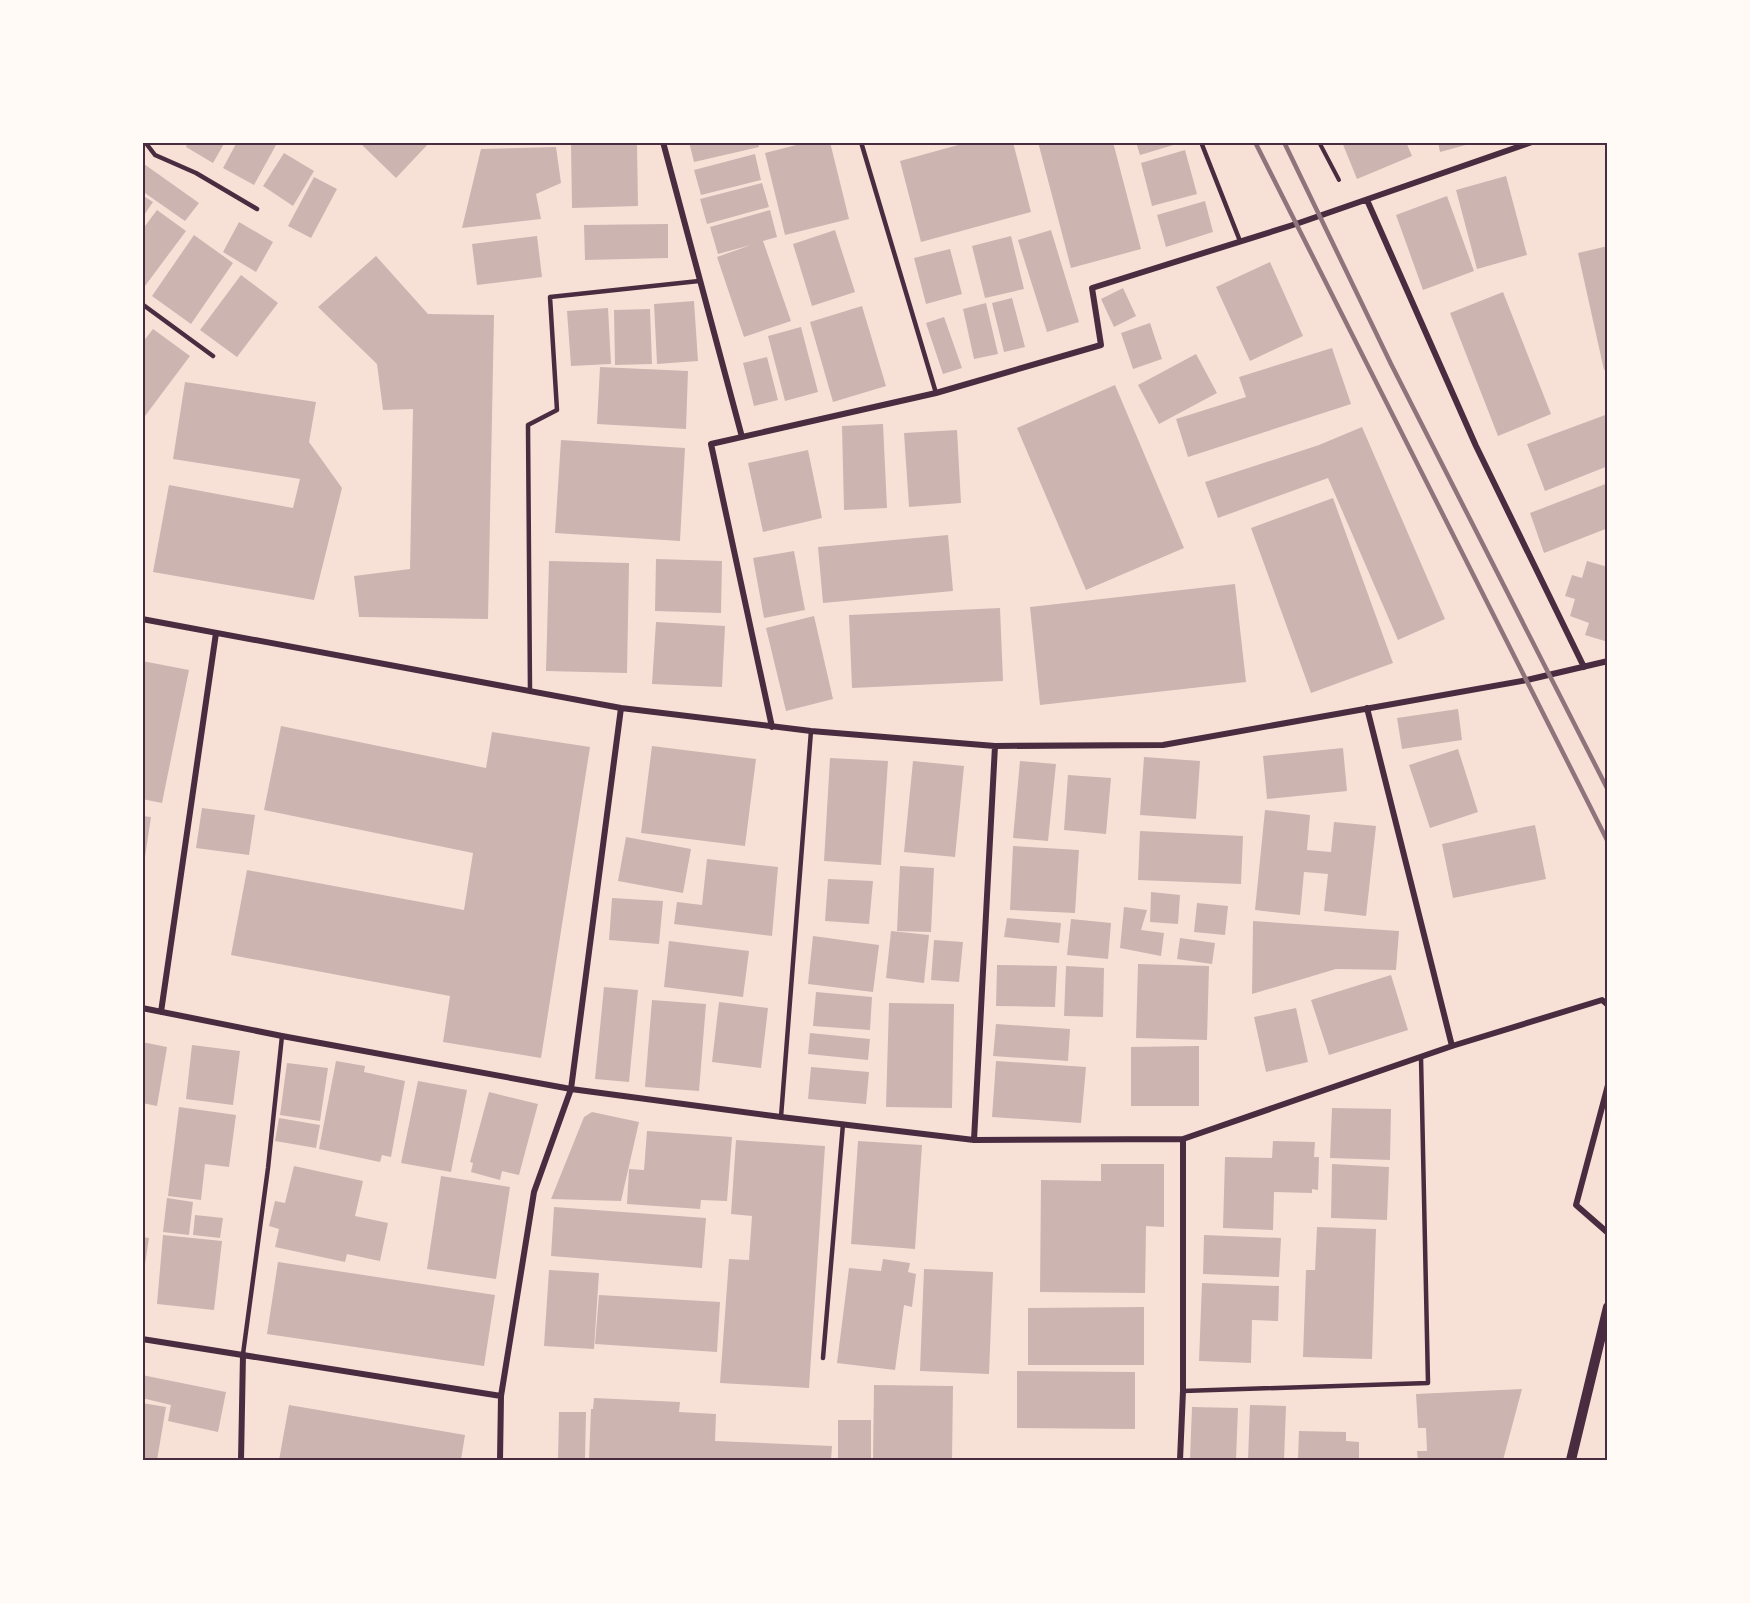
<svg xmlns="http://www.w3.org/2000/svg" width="1750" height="1603" font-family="Lato,sans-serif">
<rect width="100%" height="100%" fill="#f7e1d7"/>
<path fill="#ccb4b1" d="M188 142H225L213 163 186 147Z
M237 142H270L276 145 254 185 223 168Z
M359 142H430L396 178Z
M689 142H758L759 147 694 162Z
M808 142H830L849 219 785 235 765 153Z
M969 142H1013L1031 212 921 242 900 161Z
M1038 142H1113L1141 249 1071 268Z
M1136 142H1180V143L1140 155Z
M1342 142H1406L1412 156 1357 179Z
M1438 142H1473V143L1440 152Z
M571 145H637L638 206 572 208Z
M556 147 561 183 536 194 541 219 462 228 481 149Z
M1185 150 1197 194 1152 206 1141 163Z
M284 153 314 171 293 206 263 186Z
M755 154 761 180 701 195 694 170Z
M144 164 199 203 185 221 142 191V166Z
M1506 176 1527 255 1477 269 1456 190Z
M314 177 337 189 311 238 288 226Z
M762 183 769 207 707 224 700 199Z
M142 195 153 202 142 218Z
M1447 196 1474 271 1423 290 1396 215Z
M1205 201 1213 232 1166 247 1157 215Z
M157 210 186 231 142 290V230Z
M770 210 777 237 763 241 791 321 744 337 717 257 751 245 718 254 710 227Z
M239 222 273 242 256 272 223 252Z
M668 224V258L585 260 584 225Z
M835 230 855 292 812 306 793 244Z
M1051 230 1079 322 1047 332 1018 240Z
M194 235 233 263 191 324 152 296Z
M537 236 542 277 477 285 472 244Z
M1011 236 1024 289 985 298 972 246Z
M1608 246V369L1604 370 1578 253Z
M950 249 962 294 926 304 914 258Z
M376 256 428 314 494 315 488 619 359 617 354 576 410 569 413 409 383 410 377 364 318 307Z
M1270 262 1303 336 1250 361 1216 287Z
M241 275 278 303 237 357 200 330Z
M1123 288 1136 316 1114 327 1101 299Z
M1503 292 1551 414 1498 436 1450 313Z
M1012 298 1025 347 1004 352 992 303Z
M694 301 698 361 657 364 654 304Z
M986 303 998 354 974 359 963 309Z
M862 306 886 386 833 402 810 322Z
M608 308 611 364 571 366 567 311Z
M650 309 652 364 615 365 614 310Z
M944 317 962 368 943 374 926 323Z
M1150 323 1162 359 1133 369 1121 333Z
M801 327 818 392 785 401 768 336Z
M153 329 190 356 145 416 142 414V343Z
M1332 348 1351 404 1188 457 1176 419 1246 397 1239 377Z
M1196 354 1217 393 1159 424 1138 385Z
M767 357 778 400 754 406 743 363Z
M600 367 688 371 686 429 597 424Z
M185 382 316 402 309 442 342 488 314 600 153 572 169 485 293 508 300 479 173 459Z
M1115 385 1184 548 1086 590 1017 428Z
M1608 414V466L1545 491 1527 444Z
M883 424 887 508 844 510 842 426Z
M1362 427 1445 619 1398 640 1328 478 1218 518 1205 482 1319 445Z
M957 430 961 503 909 507 904 433Z
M561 440 685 448 680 541 555 533Z
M808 450 822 518 763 532 748 463Z
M1608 483V528L1544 553 1530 513Z
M1333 498 1393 663 1311 693 1251 528Z
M948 535 953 591 823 603 818 547Z
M794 551 805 610 764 618 753 558Z
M656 559 722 561 721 613 655 611Z
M549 561 629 563 627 673 546 671Z
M1587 561 1608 567V642L1585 635 1589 623 1570 616 1575 599 1565 596 1572 575 1582 578Z
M1235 584 1246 682 1040 705 1030 607Z
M1000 608 1003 681 852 688 849 615Z
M814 616 833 699 786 711 766 628Z
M656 622 725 626 722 687 652 684Z
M142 661 189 670 162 803 142 799Z
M1458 709 1462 740 1402 749 1397 718Z
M281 726 486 768 492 732 590 747 541 1058 443 1042 450 996 231 955 247 870 464 910 473 853 264 810Z
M652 746 756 759 745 846 641 833Z
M1343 748 1347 791 1267 799 1263 756Z
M1458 749 1478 812 1430 828 1409 765Z
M1144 757 1200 761 1196 819 1140 815Z
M830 758 888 761 881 865 824 861Z
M913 761 964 766 955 857 904 852Z
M1020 761 1056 764 1048 841 1013 838Z
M1068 775 1111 778 1106 834 1064 830Z
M202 808 255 815 249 855 196 848Z
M1265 810 1310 815 1307 850 1331 852 1334 822 1376 826 1366 916 1324 911 1328 874 1304 872 1300 915 1255 910Z
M142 816 151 817 144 864 142 863Z
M1535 825 1546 879 1453 898 1442 844Z
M1140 831 1243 836 1241 884 1138 880Z
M626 837 691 849 683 893 618 881Z
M1013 846 1079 850 1075 913 1010 910Z
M707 859 778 867 772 936 674 924 677 902 702 905Z
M900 866 934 868 931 932 897 931Z
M828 879 873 881 869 924 825 921Z
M1151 892 1180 895 1178 924 1150 922Z
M612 898 663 901 659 944 609 940Z
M1197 903 1228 906 1225 935 1194 932Z
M1124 907 1147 910 1141 930 1164 933 1161 956 1120 948Z
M1007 918 1061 923 1059 943 1004 937Z
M1071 919 1111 923 1108 959 1067 955Z
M1253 921 1399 931 1396 970 1336 969 1252 994Z
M891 931 929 935 924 983 886 978Z
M813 936 879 945 873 992 808 984Z
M1180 938 1215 943 1212 964 1177 959Z
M934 940 963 942 959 982 931 980Z
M669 941 749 951 743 997 664 987Z
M1138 964 1209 966 1207 1040 1136 1038Z
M997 965 1057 966 1055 1007 996 1006Z
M1066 966 1104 968 1103 1017 1064 1016Z
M1391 975 1408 1030 1329 1055 1311 1000Z
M604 987 638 990 629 1082 595 1079Z
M816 992 872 997 870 1030 813 1026Z
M652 1000 706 1004 699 1091 645 1087Z
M719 1002 768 1008 761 1068 712 1062Z
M889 1003 954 1004 952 1108 886 1107Z
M1296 1008 1308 1062 1266 1072 1254 1017Z
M996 1024 1070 1029 1068 1061 993 1056Z
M810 1033 870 1039 868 1060 808 1054Z
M142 1042 167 1047 157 1106 142 1103Z
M192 1045 240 1051 233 1105 186 1099Z
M1199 1046V1106H1131V1047Z
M336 1061 365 1066 364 1072 405 1081 391 1157 382 1155 380 1162 319 1149Z
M996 1061 1086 1067 1081 1123 992 1117Z
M287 1063 328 1068 320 1121 280 1115Z
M811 1067 869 1072 866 1104 808 1099Z
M418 1081 467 1090 451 1172 401 1163Z
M489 1092 538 1104 519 1175 502 1171 500 1180 471 1172 473 1163 470 1162Z
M179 1107 236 1115 229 1167 205 1164 201 1200 168 1196Z
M1332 1108 1391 1109 1390 1160 1330 1158Z
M592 1112 639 1122 621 1201 551 1199 584 1117Z
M279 1118 320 1125 316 1148 275 1141Z
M647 1131 732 1137 727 1201 701 1200 700 1209 627 1204 629 1169 644 1170Z
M736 1140 825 1146 809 1388 720 1383 729 1259 749 1260 752 1216 731 1214Z
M858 1141 922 1145 915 1249 851 1244Z
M1273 1141 1315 1142 1314 1157H1319L1318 1190 1312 1189V1193L1274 1192 1273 1230 1223 1228 1225 1157 1272 1158Z
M1101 1164H1164V1227L1146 1226 1145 1293 1040 1292 1041 1180 1101 1181Z
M1332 1164 1389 1167 1387 1220 1331 1218Z
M294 1166 363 1181 355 1216 388 1223 380 1261 347 1254 345 1262 275 1247 279 1229 269 1226 275 1201 285 1203Z
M441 1176 510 1187 496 1279 427 1269Z
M167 1198 193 1202 189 1235 163 1232Z
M554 1207 706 1218 702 1268 551 1256Z
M195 1215 223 1218 220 1238 193 1235Z
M1317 1227 1376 1229 1372 1359 1303 1357 1306 1270H1315Z
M163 1235 222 1241 214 1310 157 1304Z
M1204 1235 1281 1238 1279 1277 1203 1274Z
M142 1237 149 1238 144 1271H142Z
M883 1259 910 1263 908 1272 916 1274 912 1307 904 1305 895 1370 837 1363 849 1268 881 1271Z
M278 1262 495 1295 484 1366 267 1334Z
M924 1269 993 1272 989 1374 920 1371Z
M549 1270 599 1273 594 1349 544 1346Z
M1202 1283 1279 1286 1278 1321 1252 1320 1251 1363 1199 1361Z
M599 1295 720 1302 717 1352 595 1344Z
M1144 1307V1365H1028V1308Z
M1017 1371 1135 1372V1429L1017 1428Z
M142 1375 226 1392 218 1432 168 1421 171 1405 142 1398Z
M874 1385 953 1386 952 1460H873Z
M1522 1389 1503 1460H1418L1417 1451H1427L1426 1428H1418L1416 1394Z
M594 1398 680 1402 679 1412 716 1414 715 1441 832 1446 831 1460H589L591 1409H593Z
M142 1403 166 1407 157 1460H142Z
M289 1405 465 1435 461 1460H279Z
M1250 1405 1286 1406 1284 1460H1248Z
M1192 1407 1238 1408 1236 1460H1190Z
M559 1412H586L585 1460H558Z
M838 1420H871V1460H838Z
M1299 1431 1346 1432V1441L1359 1442V1460H1298Z"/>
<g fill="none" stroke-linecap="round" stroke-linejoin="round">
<path stroke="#4a2c40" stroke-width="4" d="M1319 142 1339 180"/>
<path stroke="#4a2c40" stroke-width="4.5" d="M145 142 155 155 196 173 257 209
M861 142 936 393
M1201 142 1240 241
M142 304 213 356
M530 691 528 425 557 410 550 297 699 281
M781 1117 811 731
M243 1354 268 1168 282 1036
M823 1358 843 1124
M1183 1391 1428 1383 1421 1057"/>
<path stroke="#4a2c40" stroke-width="6" d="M663 142 742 437
M1367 200 1476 446 1584 667
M142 619 621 708 811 731 995 746 1163 745 1527 680 1608 661
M1367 708 1452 1046
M772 727 711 444 936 393 1101 345 1092 288 1296 224 1532 142
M142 1008 282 1036 571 1089 781 1117 974 1140 1183 1139 1452 1046 1602 1000 1608 1005
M161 1012 216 633
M1608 1085 1576 1205 1608 1233
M974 1140 995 746
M142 1339 501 1396
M241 1460 243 1354
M500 1460 501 1396 534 1192 571 1089 621 708
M1180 1460 1183 1391V1139"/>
<path stroke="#4a2c40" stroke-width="10" d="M1571 1460 1608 1307"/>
<path stroke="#8f747c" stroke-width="4.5" d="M1255 142 1608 842
M1284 142 1391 364 1608 790"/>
</g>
<rect width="1750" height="1603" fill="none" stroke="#fffaf5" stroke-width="288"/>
<rect x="144" y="144" width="1462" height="1315" fill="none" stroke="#4a2c40" stroke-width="2"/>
</svg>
